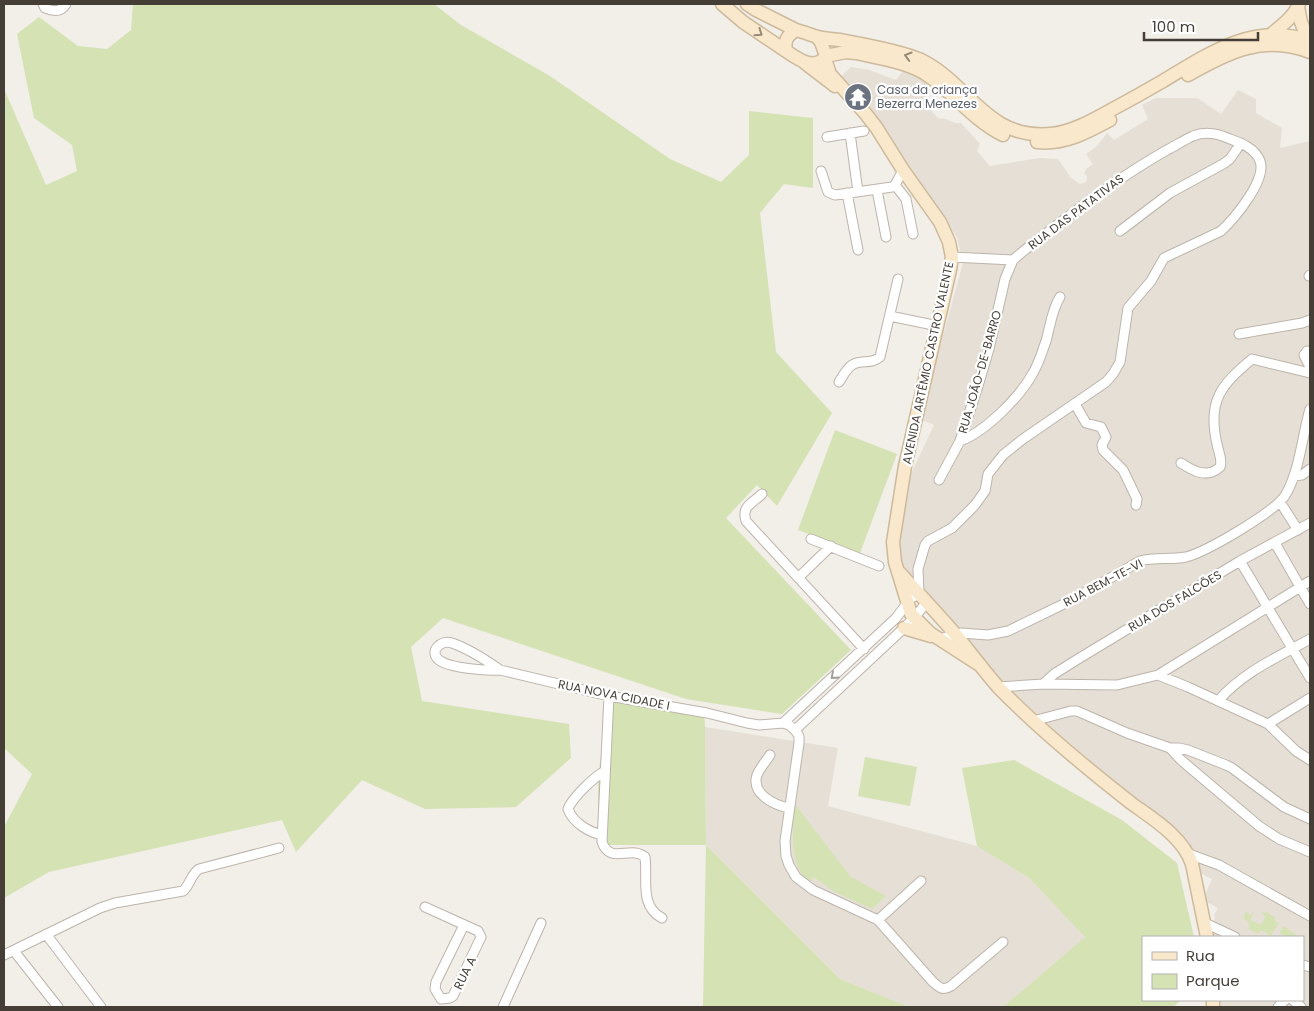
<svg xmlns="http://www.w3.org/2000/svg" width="1314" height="1011" font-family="Poppins,sans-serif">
<rect width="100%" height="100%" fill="#f2eee8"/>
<path fill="#e6dfd6" d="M851 67 869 70 896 80 903 71 918 75 927 83 926 105 938 118 946 119 955 123H961L980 144 977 151 990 166 1040 158 1058 159 1071 178 1080 184 1086 182 1087 176 1084 173 1087 168 1093 164 1086 154 1096 147 1107 133 1114 140 1148 119 1142 105 1156 98H1197L1221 114 1238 90 1256 99V113L1282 128 1280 148 1310 141V1007H1216V1000H1303V937H1208L1207 933 1215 918 1214 915 1218 908 1203 900 1212 879 1196 871 1175 830 1018 704 898 564 897 536 909 485 907 482 934 425 920 419 963 263 957 237 839 78Z
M705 727 838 748 828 806 977 846 1029 878 1085 937 1003 1007H909L840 979 706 845Z"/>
<path fill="#d4e2b4" d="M133 4H434L461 25 550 76 670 159 721 182 749 155V111L813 118V188L784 184 760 213 776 352 832 413 777 506 757 485 726 518 851 650 782 714 686 699 443 618 411 647 422 701 569 724 571 758 516 807 425 809 362 780 296 852 282 820 49 872 4 898V827L32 774 4 748V89L46 185 77 171 72 145 34 118 17 34 39 17 78 46 107 49 131 30Z
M835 430 897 454 860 553 798 530Z
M609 702 704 714 705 727 706 845 840 979 909 1007H703L706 845H598V776Z
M865 757 917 767 910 806 858 796Z
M1014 760 1122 820 1177 863 1194 937H1143V1000H1181L1173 1007H1003L1085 937 1029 878 977 846 962 768Z
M794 803 851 877 886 896 872 909 833 891 814 877 809 882C787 863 794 829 794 803Z
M1255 910 1250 920 1261 925 1266 916 1261 913 1267 912 1275 918 1274 920 1279 923 1271 936 1261 930 1258 934 1249 929 1250 923 1244 919 1245 911 1250 915Z
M1283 926 1297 935 1295 937H1285L1280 933Z"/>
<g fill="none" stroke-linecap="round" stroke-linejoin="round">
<g stroke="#bdb4ab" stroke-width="11">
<path id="street" d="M43 4 45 8C54 12 61 12 66 4
M850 133 858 192
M827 137 864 131
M821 171 828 192 835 195 892 187 895 185 903 170
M895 185 906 199 913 234
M877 190 886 237
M847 193 858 250
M1120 231 1170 193 1223 164 1230 159 1241 143
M1309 276 1310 275
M890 316 938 326
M1239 334 1302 323 1310 320
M1307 351 1304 355 1310 367
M839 382C843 376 846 369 852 365 861 359 871 365 880 357L898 279
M1075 404 1086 423 1101 427 1106 437 1102 445 1103 450 1123 470 1137 499 1136 505
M960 441C985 432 1020 397 1033 373 1039 363 1042 352 1046 341 1050 327 1052 309 1060 297
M1181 463C1193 471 1207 479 1220 467 1223 459 1218 452 1217 444 1207 401 1221 385 1252 359L1310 373
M1294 476 1302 475 1310 469
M939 480 960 441 978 386 989 349 1005 279 1013 260
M762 494C753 503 741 506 746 521L864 649
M1280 502 1298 530
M811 539 879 566
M1275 543 1310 604
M1240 561 1310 678
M799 577 831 546
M939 639 961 633 988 635 1008 631 1072 600 1140 561C1155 557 1170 560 1186 557 1206 552 1277 511 1286 494 1300 469 1302 437 1310 409
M500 670C486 660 469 649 452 643 442 639 428 651 439 660 449 668 486 671 500 670L609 696 707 713 747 723 759 725 783 723 789 725 795 730 799 736V743L785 841 786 856 789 865 796 877 813 890 878 920 933 982C940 988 943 991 951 986L1003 942
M1158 675 1188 687 1268 724 1296 751 1310 760
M1043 684 1054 674 1078 659 1240 561 1310 523
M998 687 1043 684 1117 685 1158 675 1310 581
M609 696 602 842C610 865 631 845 645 857 648 879 639 906 662 918
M1218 701C1243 672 1278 657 1310 639
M1033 721 1071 711H1077L1127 733 1170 748H1179L1188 750 1226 765 1232 768 1284 807 1310 819
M783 723 896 618 911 598 919 594 918 569 925 545 928 541 952 528 975 505 985 491 988 474 1003 455 1023 439 1106 382 1113 374 1120 362 1128 308 1151 281 1164 258 1221 231C1234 219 1267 180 1260 161 1255 148 1241 143 1230 139 1219 134 1205 131 1193 136 1184 140 1175 146 1167 150 1128 172 1092 198 1057 225 1043 237 1027 247 1013 260L952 257
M1268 724 1310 698
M795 730 904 628 914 618 926 603
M1170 748 1181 760 1259 826 1279 839 1310 852
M770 755C766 761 760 768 757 775 751 794 774 805 789 808
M602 835C589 832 573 823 568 809 572 798 594 777 605 771
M1189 854 1219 865 1310 916
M425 907 478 931 481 937 453 996 450 998 441 999
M878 920 921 881
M1205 923 1235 937
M46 934 101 1007
M14 951 58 1007
M4 955 100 908 115 903 183 891C190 885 191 874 199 869L279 848
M1303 965 1310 967
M441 999 435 989 436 982 464 925
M1293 1000 1301 1007
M503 1007 541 923
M1278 1007 1285 1000"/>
</g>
<g stroke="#cdba9c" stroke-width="15">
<path id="secondary" d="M722 4 743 22 786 51
M747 4 756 10 796 30
M1298 7 1301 22 1308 40
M1269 36C1280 27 1294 17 1299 4
M817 37 821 42 826 56C815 72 798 59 786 51 784 40 787 36 796 30 804 32 811 35 818 37 825 39 833 39 840 40 862 44 902 51 921 60 970 84 986 140 1051 134 1072 132 1093 120 1111 110 1128 101 1146 91 1163 81 1208 54 1255 21 1310 41
M826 56 846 52 856 53C877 58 909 62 927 75 954 93 973 120 1003 135
M825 59 830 74 865 113 876 127 903 170 940 222 949 242 952 257 950 270 905 466 893 542 895 562 911 614 930 633 981 666
M805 63 835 86
M1188 75C1228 52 1264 34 1310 52
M1037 142C1064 145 1088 132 1110 120
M900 573C918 593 938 614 956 635 970 652 984 671 999 688 1040 730 1085 767 1131 803 1153 819 1183 837 1192 864L1207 937
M904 628 931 636
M1213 1007V1000"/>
</g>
<use href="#street" stroke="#fff" stroke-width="9"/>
<use href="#secondary" stroke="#f9e8cb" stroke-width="12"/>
</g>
<defs><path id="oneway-chevron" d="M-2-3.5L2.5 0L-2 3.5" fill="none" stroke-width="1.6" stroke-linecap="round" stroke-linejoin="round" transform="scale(1.25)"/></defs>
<g stroke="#968a7a">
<use href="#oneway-chevron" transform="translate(759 33) rotate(35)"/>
<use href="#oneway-chevron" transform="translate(908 56) rotate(-164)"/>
</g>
<use stroke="#a29e9b" href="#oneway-chevron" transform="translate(834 676) rotate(138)"/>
<defs>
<g id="temple-disc" transform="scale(1.4375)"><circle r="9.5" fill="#6b7280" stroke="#fff"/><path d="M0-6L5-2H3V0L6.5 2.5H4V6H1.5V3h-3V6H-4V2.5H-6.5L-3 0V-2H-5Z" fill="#fff"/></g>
</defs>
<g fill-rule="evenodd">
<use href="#temple-disc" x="858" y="97"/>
</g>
<g text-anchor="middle" stroke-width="4.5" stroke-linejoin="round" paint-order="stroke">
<g font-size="12" fill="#5b616d" stroke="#fff" text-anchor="start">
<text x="877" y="94">Casa da criança<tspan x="877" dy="14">Bezerra Menezes</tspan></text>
</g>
<g font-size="12" fill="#453e37" stroke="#fff">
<text transform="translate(1076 212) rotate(-37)" y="4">RUA DAS PATATIVAS</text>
<text transform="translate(928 363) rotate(-78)" y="4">AVENIDA ARTÊMIO CASTRO VALENTE</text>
<text transform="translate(980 372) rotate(-74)" y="4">RUA JOÃO-DE-BARRO</text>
<text transform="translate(1103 583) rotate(-28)" y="4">RUA BEM-TE-VI</text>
<text transform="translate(1175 601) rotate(-31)" y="4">RUA DOS FALCÕES</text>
<text transform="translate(614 695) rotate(11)" y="4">RUA NOVA CIDADE I</text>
<text transform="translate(465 973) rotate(-64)" y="4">RUA A</text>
</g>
</g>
<rect width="1314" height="1011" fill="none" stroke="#453e37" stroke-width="10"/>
<rect x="1142" y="936" width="162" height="65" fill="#ffffff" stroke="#b5b2af"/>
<rect x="1152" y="952" width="25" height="8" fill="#f9e8cb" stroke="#b5b2af"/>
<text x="1186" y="961" font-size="15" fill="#453e37">Rua</text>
<rect x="1152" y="974" width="25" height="15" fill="#d4e2b4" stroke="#b5b2af"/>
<text x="1186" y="986" font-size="15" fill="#453e37">Parque</text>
<path d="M1144 32v8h114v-8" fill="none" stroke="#453e37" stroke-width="2.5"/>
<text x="1152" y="32" font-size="15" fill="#453e37" stroke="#ffffff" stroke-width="4" paint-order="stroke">100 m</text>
</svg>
